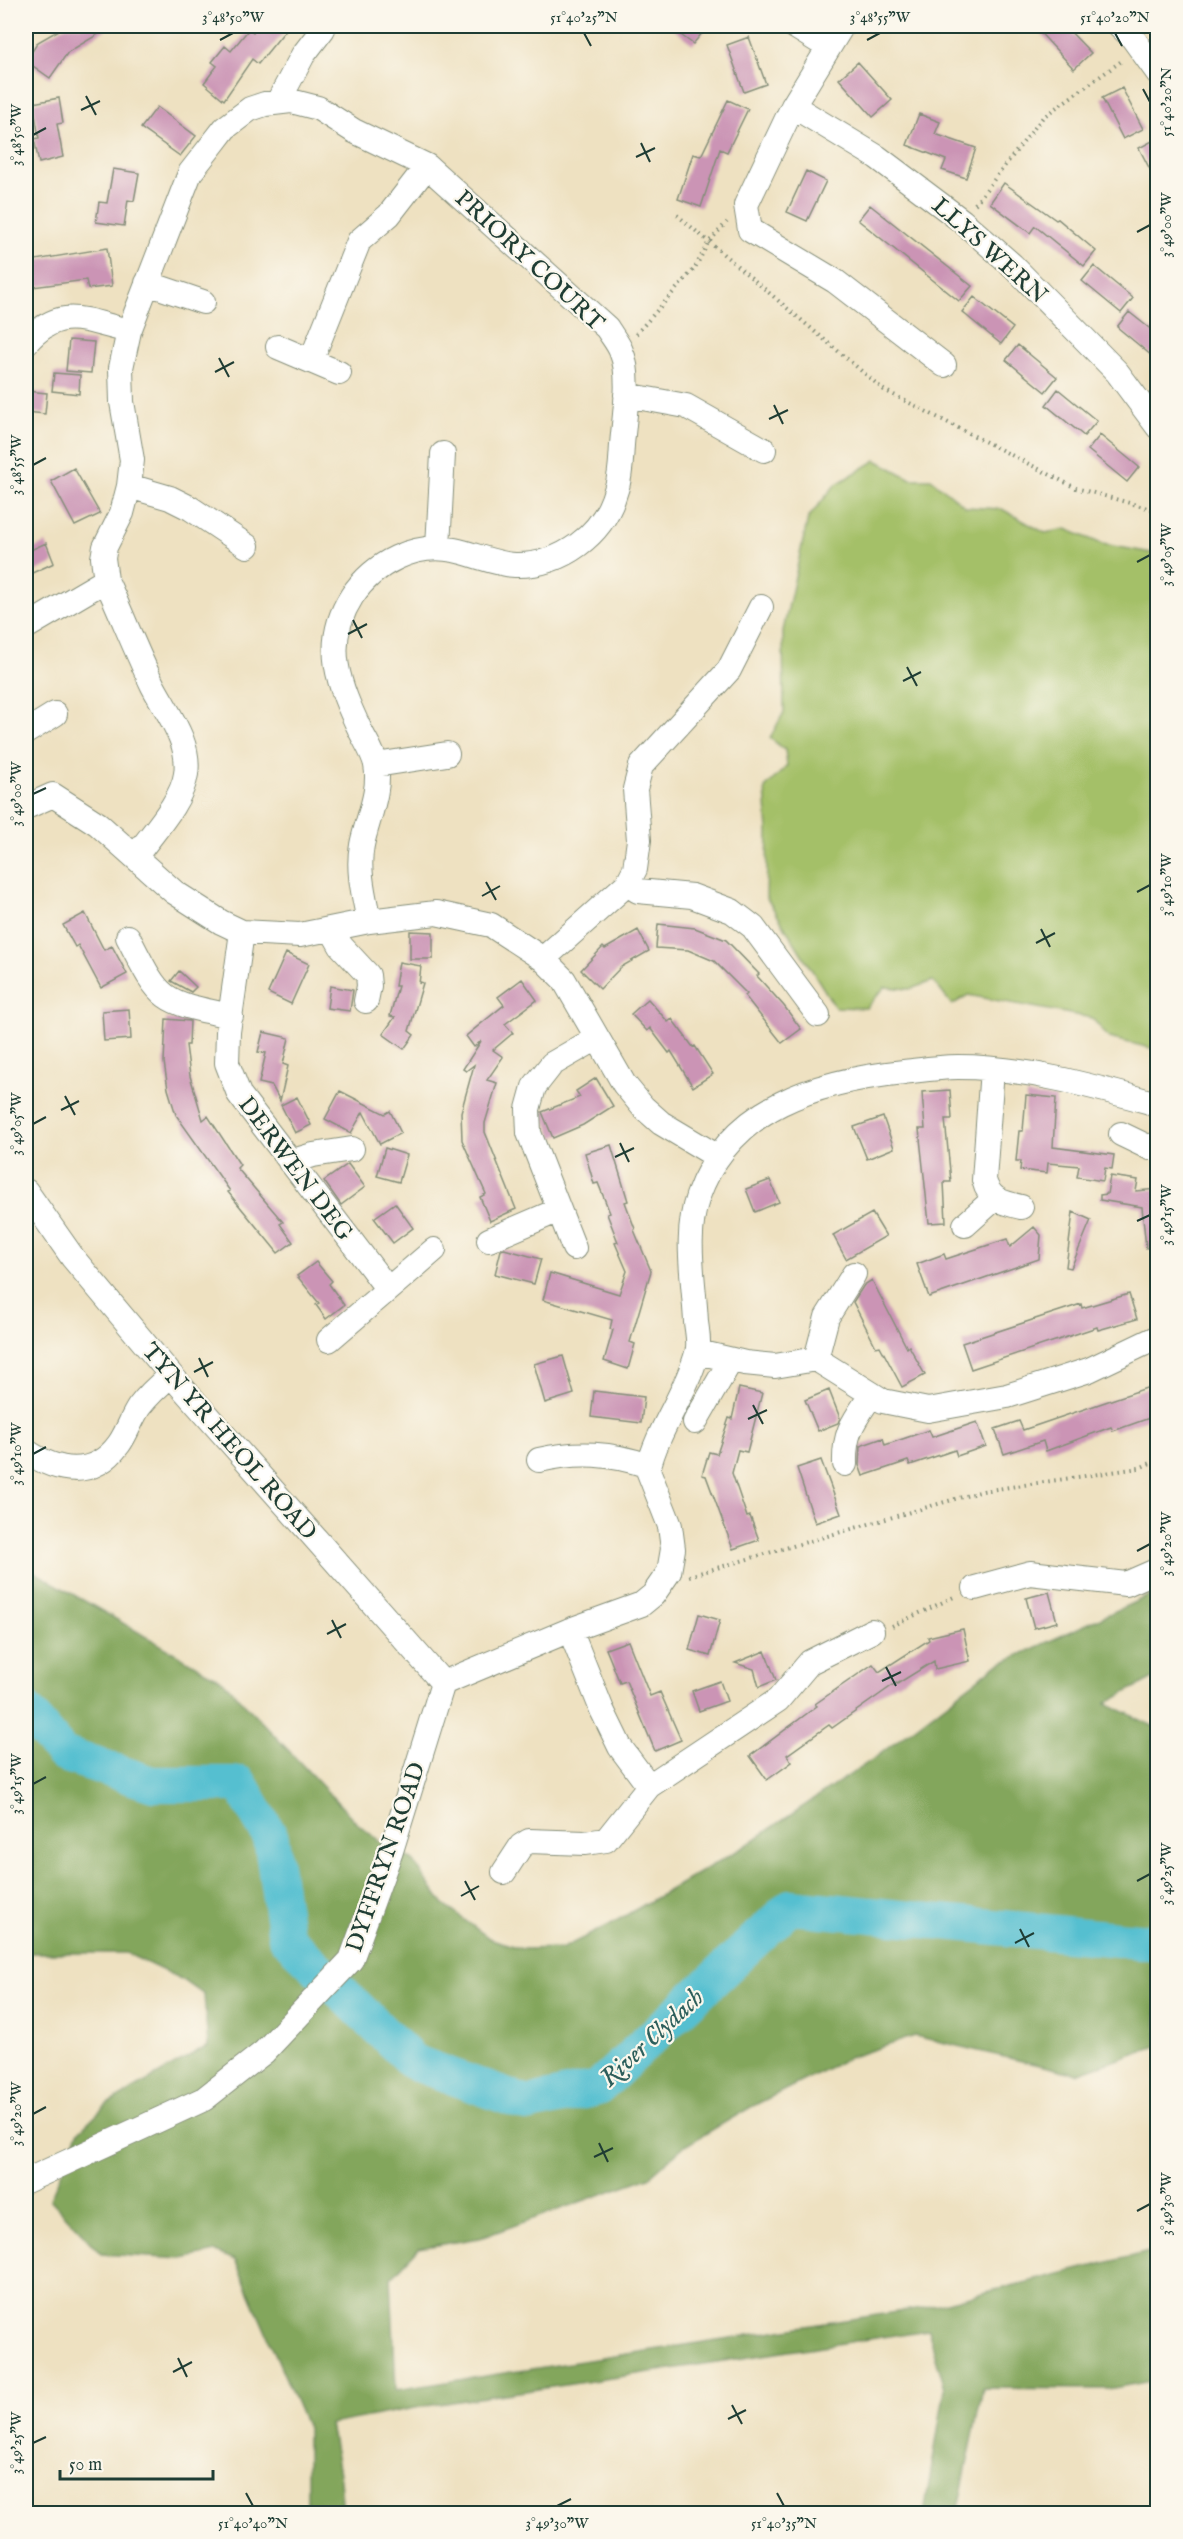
<svg xmlns="http://www.w3.org/2000/svg" width="1183" height="2539" font-family="'IM FELL English',serif">
<rect width="100%" height="100%" fill="#fbf7ec"/>
<filter id="ink" filterUnits="userSpaceOnUse"><feTurbulence type="fractalNoise" baseFrequency=".0167" numOctaves="2"/><feDisplacementMap in="SourceGraphic" scale="12" xChannelSelector="R" yChannelSelector="G"/><feConvolveMatrix kernelMatrix="1 2 1 2 8 2 1 2 1" color-interpolation-filters="sRGB"/></filter>
<filter id="wash" filterUnits="userSpaceOnUse"><feTurbulence type="fractalNoise" baseFrequency=".008" numOctaves="4" result="noise"/><feDisplacementMap in="SourceGraphic" scale="24" xChannelSelector="R" yChannelSelector="G"/><feGaussianBlur stdDeviation="1.35" result="paint"/><feColorMatrix in="noise" values="0 0 0 0 0 0 0 0 0 0 0 0 0 0 0 0 0 1.4 0 .05"/><feComposite in="paint" operator="in"/></filter>
<g filter="url(#wash)">
<rect width="100%" height="100%" fill="#eee1c1"/>
<path fill="#a4c067" stroke="#627e4e" stroke-width="1.5" d="M876 460 911 479H931L966 507 1002 509 1045 533 1066 529 1102 544 1157 554 1158 1045 1155 1049 1109 1038 1092 1018 968 995 952 1005 933 981 910 989 885 987 866 1008 835 1007 766 897 768 831 765 788 787 766 785 750 770 738 784 712 783 631 808 518 835 485Z"/>
<path fill="#83a65c" stroke="#517248" stroke-width="1.5" d="M26 1567 223 1681 357 1823 391 1851 412 1859 443 1904 489 1938 522 1949 563 1948 609 1925 742 1848 876 1757 995 1666 1157 1592V1676L1106 1703 1157 1728V2046L1077 2074 915 2036 848 2058 751 2107 683 2147 649 2177 480 2238 419 2248 391 2278 396 2390 922 2308 1157 2250V2380L1108 2389 983 2388 957 2513H924L945 2388 928 2330 426 2406 330 2424 340 2479 343 2513H307V2428L235 2260 216 2252 182 2259 101 2254 50 2199 79 2131 107 2104 208 2046 204 1995 183 1980 126 1953H26Z"/>
<g fill="none" stroke-linecap="round" stroke-linejoin="round">
<path stroke="#54bfd0" stroke-width="36" d="M26 1710 63 1754 153 1784H240L271 1838 286 1938 413 2062 527 2104 598 2088 790 1907 1158 1943"/>
</g>
<g id="blocks">
<path fill="#cb94b5" d="M66 26H112L68 52 50 78 26 61 38 42Z
M259 26H289L258 64 252 59 224 100 204 83 217 66 212 62 225 46 231 51 249 29 253 32Z
M669 26H708L693 44Z
M1034 26H1065L1091 53 1074 69Z
M749 37 766 84 744 92 727 45Z
M858 62 892 100 873 117 839 79Z
M1122 88 1143 129 1123 139 1102 98Z
M59 98 63 123 57 124 63 157 39 163 34 139 39 138 33 103Z
M728 100 748 109 727 152 720 149 701 207 678 199 693 154 701 156Z
M157 107 196 136 180 156 141 128Z
M919 114 940 122 935 134 976 148 966 178 942 170 946 160 907 145Z
M1158 138V185L1139 148Z
M113 169 139 173 134 201 128 200 124 226 96 222 99 202 107 203Z
M806 171 826 181 807 221 787 212Z
M1004 183 1056 220 1058 219 1096 251 1084 266 1035 226 1030 233 990 203Z
M870 205 972 286 959 301 858 220Z
M107 248 112 286 88 289 86 280 33 287 29 261Z
M1094 266 1133 298 1121 313 1082 281Z
M974 297 1013 328 1001 344 962 312Z
M1129 312 1158 335V361L1117 327Z
M69 340 94 342 91 373 66 371Z
M1018 345 1057 377 1045 392 1006 360Z
M54 373 80 375 79 394 52 391Z
M1058 389 1097 421 1084 436 1046 405Z
M26 391 47 393 45 414 26 412Z
M1100 435 1139 467 1127 482 1088 450Z
M74 468 100 514 75 526 51 481Z
M46 543 54 563 30 574 26 564V552Z
M85 913 104 950 112 946 127 974 101 988 78 945 75 947 63 925Z
M658 924 695 928 726 940 759 974 757 976 784 1006 801 1029 782 1043 745 996 747 994 714 961 688 950 656 948Z
M638 930 649 951 621 967 600 989 581 970 603 947 605 949Z
M410 931 433 932V959H410Z
M286 953 309 964 291 1004 268 993Z
M399 962 421 966 419 984 420 982 423 983 409 1031 414 1035 404 1049 383 1034 395 1017 390 1016 398 986H395Z
M179 971 196 987 191 992 171 981Z
M522 979 537 1000 505 1024 513 1033 493 1050 503 1057 487 1080 497 1083 485 1123V1132L516 1209 490 1221 480 1197 486 1194 462 1140 461 1112 474 1065 466 1071 463 1069 481 1041 474 1047 466 1036 504 1005 498 997Z
M330 986 353 990 350 1011 327 1008Z
M648 999 668 1022 672 1019 693 1047 695 1046 713 1074 693 1087 671 1051 669 1053 650 1028 647 1031 631 1014Z
M129 1009 131 1039 104 1041 102 1011Z
M166 1019 190 1021 189 1045H186L190 1076 203 1120 208 1116 240 1165 237 1168 283 1222 280 1224 293 1242 278 1253 228 1192 230 1191 176 1115 168 1089 164 1062Z
M263 1032 289 1038 283 1064 288 1066 280 1101 272 1086 259 1083 266 1053 258 1052Z
M596 1078 613 1106 583 1125 553 1138 542 1112 580 1097 576 1091Z
M950 1090 952 1119H945L951 1182H944L946 1222 929 1223 919 1129H925L922 1092Z
M340 1091 385 1114 390 1111 401 1133 380 1144 363 1112 351 1133 325 1119Z
M1026 1095 1056 1098 1053 1147 1114 1155 1112 1169 1105 1168 1103 1181 1077 1177 1079 1166 1048 1163 1047 1173 1020 1170 1021 1161H1016L1019 1131H1023Z
M297 1097 311 1125 295 1133 281 1105Z
M883 1117 894 1148 867 1159 854 1127Z
M611 1145 628 1201 625 1202 635 1229 634 1230 651 1271 630 1342 635 1344 628 1369 604 1361 613 1330 610 1329 612 1320 543 1300 550 1273 619 1294 627 1271 615 1243 618 1242 607 1214 610 1213 598 1183 594 1184 585 1153Z
M385 1148 407 1155 399 1182 377 1176Z
M348 1164 365 1187 341 1205 324 1181Z
M1110 1176 1138 1180 1136 1191 1158 1189V1247L1146 1248 1142 1207 1100 1200V1195L1107 1194Z
M770 1180 779 1202 755 1212 746 1189Z
M395 1203 413 1228 393 1243 374 1218Z
M1073 1212 1091 1220 1071 1268 1066 1267Z
M872 1213 886 1236 846 1259 833 1235Z
M1034 1227 1041 1235 1039 1259 929 1297 917 1264 944 1254 946 1259 1007 1239 1010 1247Z
M504 1249 541 1259 534 1284 495 1274 501 1250Z
M316 1262 332 1281 329 1284 344 1305 326 1319 316 1305 319 1303 297 1276Z
M872 1280 907 1348 909 1346 925 1375 902 1387 880 1346 876 1347 853 1302 864 1285Z
M1129 1294 1137 1319 1098 1330 1097 1327 971 1369 962 1343 1081 1304 1082 1308Z
M563 1356 574 1394 545 1403 534 1364Z
M1158 1384V1415L1113 1431 1111 1427 1046 1451 1043 1441 1004 1454 995 1429 1019 1421 1023 1430Z
M739 1388 762 1393 747 1452 738 1450 732 1473 747 1517 750 1516 759 1540 733 1549 706 1476 702 1475 709 1452 717 1454 729 1418 732 1419Z
M829 1390 840 1418 838 1423 818 1431 805 1400Z
M594 1391 644 1397 641 1423 591 1417Z
M977 1422 986 1446 957 1456 955 1450 910 1465 908 1461 863 1476 859 1465 860 1446 883 1438 885 1445 929 1430 932 1437Z
M821 1460 841 1514 815 1523 797 1468Z
M1049 1592 1057 1622 1034 1628 1026 1598Z
M699 1614 720 1620 710 1656 689 1650Z
M963 1629 970 1661 935 1669 934 1661 897 1684 896 1683 832 1728 829 1725 787 1755 792 1762 767 1780 750 1756 817 1706 815 1704 873 1664 879 1672 929 1640 928 1637Z
M628 1641 650 1696 660 1692 681 1740 655 1751 626 1681 620 1683 606 1649Z
M765 1651 776 1680 759 1687 754 1669 735 1663Z
M720 1681 727 1701 699 1711 692 1691Z"/>
</g>
</g>
<g filter="url(#ink)">
<use href="#blocks" fill-opacity="0" stroke="#868f7a" stroke-width="1.5"/>
<g fill="none" stroke-linecap="round" stroke-linejoin="round">
<g stroke="#868f7a" stroke-width="26">
<path id="minor" d="M794 26 828 47
M842 26 793 106 746 205 750 230 835 281 944 365
M1120 26 1132 37 1158 73
M278 102 303 55 323 29
M793 106 877 157 962 221 1012 265 1117 372 1158 427
M147 283 203 302
M26 343C60 304 85 321 129 331
M278 347 339 373
M626 395 686 406 764 450
M129 486 170 498 190 508 247 546
M438 547 443 454
M26 627 106 580
M26 732 55 714
M376 765 447 754
M26 807 53 795 98 824 174 892 221 922 242 932 300 935 369 921 436 913 491 925 543 959 564 980 624 1084 643 1107 661 1123 718 1157
M136 856C152 833 182 802 186 774 191 742 167 713 153 686 136 651 122 615 106 580L103 558 105 547 122 513 129 486 132 460 122 402 121 368 129 331 190 173 215 141 225 128 250 109 265 104 291 101 318 108 354 131 427 166 389 215 359 241 311 361
M627 884 638 891 692 896 732 911 753 927 818 1015
M369 921C364 896 357 870 362 845 367 819 381 792 376 765 374 754 366 742 361 732 339 686 321 644 352 596 374 563 415 542 454 550 474 554 494 564 515 565 561 566 604 535 616 490 621 476 621 460 622 445 624 418 632 376 621 351 618 343 611 335 607 328L427 166
M332 930 341 946 368 975 369 986 366 1001
M242 932 228 1032 227 1063 239 1094 387 1288
M128 937C161 1002 159 1001 231 1016
M543 959 627 884 635 869 639 840 635 789 641 766 729 670 761 607
M992 1069 984 1180C989 1200 1003 1203 1021 1207
M1121 1134 1150 1148 1158 1143
M290 1162 313 1155 352 1149
M26 1191 73 1258 171 1375 443 1683
M965 1225 994 1199
M489 1240 559 1210
M574 1248 529 1133 528 1109 534 1087 552 1064 597 1038
M329 1340 434 1250
M698 1352 745 1363 775 1366 816 1359 883 1401 928 1410 1007 1396 1089 1370 1158 1337
M816 1359 827 1317 854 1274
M695 1422 731 1360
M26 1451C57 1472 93 1480 119 1444 127 1433 131 1419 139 1407 148 1395 159 1385 171 1375
M539 1460C578 1451 611 1453 649 1466
M845 1464C844 1431 854 1421 872 1394
M975 1588 1030 1573 1126 1584 1158 1570
M570 1630 602 1710 620 1747 649 1786
M443 1683 570 1630 642 1604 653 1595 669 1572 673 1549 670 1526 648 1470C657 1430 686 1394 697 1353 700 1344 697 1331 696 1322 694 1279 684 1236 698 1196 730 1106 818 1081 904 1072 921 1070 940 1067 958 1067 1022 1067 1088 1085 1150 1102L1158 1107
M504 1872 521 1846 529 1841 585 1843 606 1840 649 1786 778 1700 810 1662 872 1631
M26 2181 204 2099 264 2052 351 1960 391 1851 443 1683"/>
</g>
<path stroke="#868f7a" stroke-width="4" stroke-dasharray="1.5 4.5" stroke-linecap="butt" d="M975 204 1043 117 1123 60
M677 215 884 390 1076 488 1158 511
M636 334 695 268 708 243 727 222
M689 1576 983 1491 1139 1468 1158 1460
M892 1626 956 1596"/>
<use href="#minor" stroke="#fff" stroke-width="24"/>
</g>
</g>
<path fill="none" stroke="#1f3d34" stroke-width="2" d="M584 33 591 46M1115 33 1122 46M220 40 233 33M867 40 880 33M1143 89 1150 102M86 96 96 115M81 110 100 101M33 135 46 128M641 143 650 162M636 157 655 148M1137 232 1150 225M219 358 229 377M215 372 234 362M774 405 783 424M769 419 788 410M33 465 46 458M1137 562 1150 555M353 620 362 638M348 634 367 624M907 667 917 686M903 681 921 672M33 794 46 788M486 882 496 900M1137 892 1150 885M482 896 500 886M1041 929 1050 947M1036 943 1055 933M65 1096 75 1115M61 1110 79 1101M33 1124 46 1117M620 1143 629 1162M615 1157 634 1148M1137 1221 1150 1215M199 1358 208 1377M194 1372 213 1362M753 1405 763 1424M748 1419 767 1410M33 1454 46 1447M1137 1551 1150 1544M332 1620 341 1638M327 1634 346 1624M886 1667 896 1686M882 1681 901 1672M33 1784 46 1777M465 1881 475 1900M1137 1881 1150 1874M461 1896 479 1886M1020 1929 1029 1947M1015 1943 1034 1933M33 2114 46 2107M599 2143 608 2162M594 2157 613 2148M1137 2211 1150 2204M178 2358 187 2377M173 2372 192 2362M732 2405 742 2424M728 2419 746 2410M33 2443 46 2437M246 2493 253 2506M777 2493 784 2506M557 2506 571 2499"/>
<g text-anchor="middle" stroke-width="4.5" stroke-linejoin="round" paint-order="stroke">
<g font-size="24" fill="#1f3d34" stroke="#fbf7ec">
<text transform="translate(990 250) rotate(42)" y="8">LLYS WERN</text>
<text transform="translate(530 260) rotate(43)" y="8">PRIORY COURT</text>
<text transform="translate(296 1168) rotate(53)" y="8">DERWEN DEG</text>
<text transform="translate(230 1441) rotate(49)" y="8">TYN YR HEOL ROAD</text>
<text transform="translate(385 1857) rotate(-71)" y="8">DYFFRYN ROAD</text>
</g>
<g font-size="26" font-style="italic" fill="#2c5e5b" stroke="#fbf7ec">
<text transform="translate(651 2037) rotate(-43)" y="9">River Clydach</text>
</g>
</g>
<rect width="1183" height="2539" fill="none" stroke="#fbf7ec" stroke-width="66"/>
<path d="M60 2470v9h153v-9" fill="none" stroke="#1f3d34" stroke-width="3"/>
<text x="69" y="2470" font-size="18" fill="#1f3d34" stroke="#fbf7ec" stroke-width="4.5" paint-order="stroke">50 m</text>
<rect x="33" y="33" width="1117" height="2473" fill="none" stroke="#1f3d34" stroke-width="2"/>
<g font-size="15" text-anchor="middle" fill="#1f3d34">
<text x="233" y="22">3°48'50"W</text>
<text x="584" y="22">51°40'25"N</text>
<text x="880" y="22">3°48'55"W</text>
<text x="1115" y="22">51°40'20"N</text>
<text transform="translate(1166 102) rotate(-90)" y="5">51°40'20"N</text>
<text transform="translate(16 135) rotate(-90)" y="5">3°48'50"W</text>
<text transform="translate(1166 225) rotate(-90)" y="5">3°49'00"W</text>
<text transform="translate(16 465) rotate(-90)" y="5">3°48'55"W</text>
<text transform="translate(1166 555) rotate(-90)" y="5">3°49'05"W</text>
<text transform="translate(16 794) rotate(-90)" y="5">3°49'00"W</text>
<text transform="translate(1166 885) rotate(-90)" y="5">3°49'10"W</text>
<text transform="translate(16 1124) rotate(-90)" y="5">3°49'05"W</text>
<text transform="translate(1166 1215) rotate(-90)" y="5">3°49'15"W</text>
<text transform="translate(16 1454) rotate(-90)" y="5">3°49'10"W</text>
<text transform="translate(1166 1544) rotate(-90)" y="5">3°49'20"W</text>
<text transform="translate(16 1784) rotate(-90)" y="5">3°49'15"W</text>
<text transform="translate(1166 1874) rotate(-90)" y="5">3°49'25"W</text>
<text transform="translate(16 2114) rotate(-90)" y="5">3°49'20"W</text>
<text transform="translate(1166 2204) rotate(-90)" y="5">3°49'30"W</text>
<text transform="translate(16 2443) rotate(-90)" y="5">3°49'25"W</text>
<text x="253" y="2528">51°40'40"N</text>
<text x="557" y="2528">3°49'30"W</text>
<text x="784" y="2528">51°40'35"N</text>
</g>
</svg>
